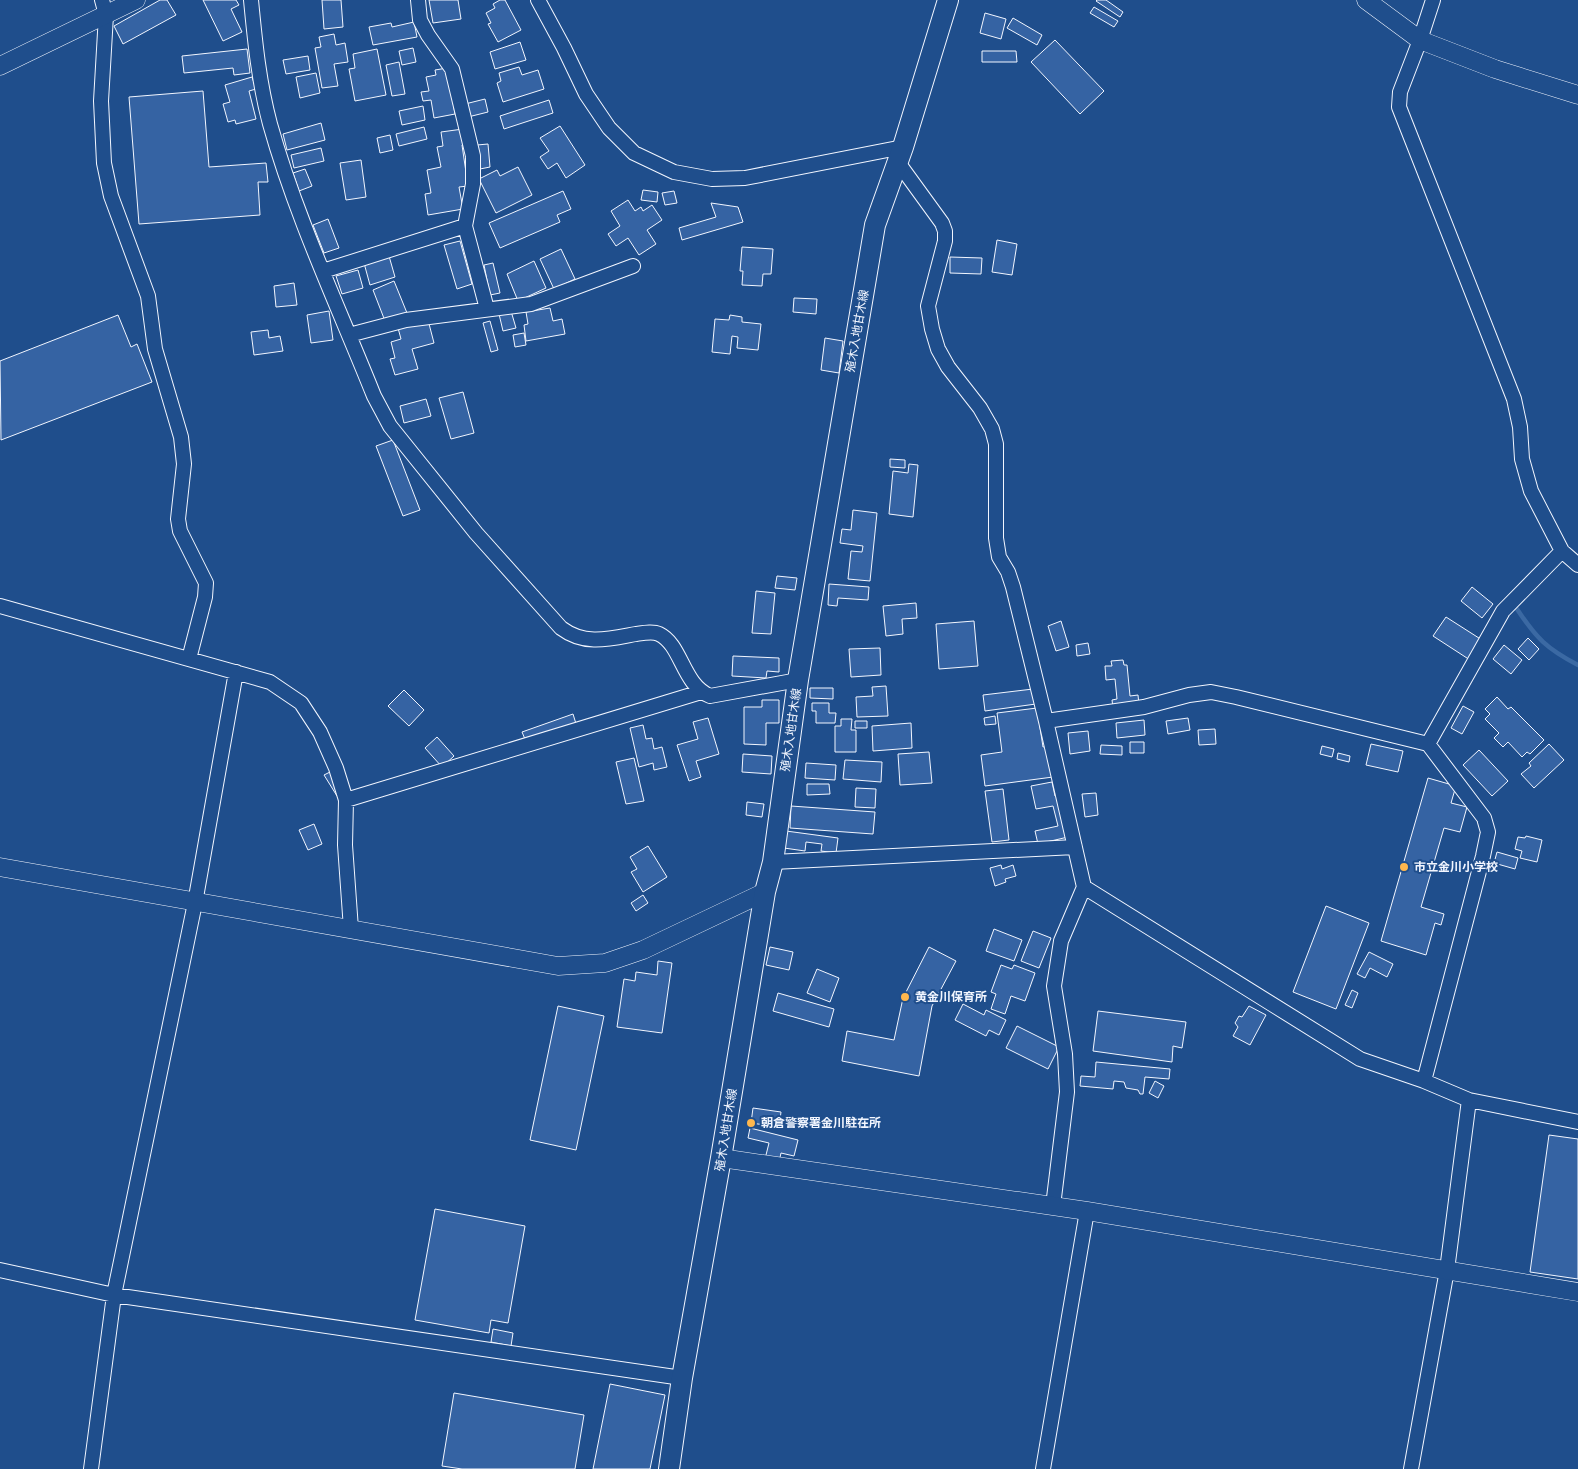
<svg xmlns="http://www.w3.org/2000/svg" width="1578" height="1469" font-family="'Archivo Narrow','Noto Sans JP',sans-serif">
<rect width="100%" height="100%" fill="#1f4e8c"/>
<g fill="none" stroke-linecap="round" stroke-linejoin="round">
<path stroke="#3b69a3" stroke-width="4.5" d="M1517 609C1536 638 1547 649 1578 665"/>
</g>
<path fill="#3563a3" stroke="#f2f6ff" d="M160 0H167L176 15 123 44 114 26Z
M203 0H236L239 5 231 9 242 32 223 41Z
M322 0H341L343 27 324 29Z
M429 0H458L461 19 433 23Z
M500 0H505L521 30 498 42 488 24 491 23 486 13 495 8 493 4Z
M1097 0H1106L1123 12 1120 17 1096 1Z
M1094 7 1118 21 1114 27 1090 13Z
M985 13 1006 19 1001 39 980 33Z
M1013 18 1042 35 1037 45 1007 28Z
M414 22 417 37 373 45 369 27 391 23 392 27Z
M334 34 336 45 345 43 348 62 334 64 338 86 322 88 315 48 321 47 319 37Z
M1055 40 1104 91 1080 114 1031 62Z
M520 42 526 60 495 69 490 52Z
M413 48 416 62 402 65 399 51Z
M247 49 250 73 234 75 233 68 184 73 182 56Z
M377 49 386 95 355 101 349 69 355 68 353 54Z
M982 51H1016L1017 62H982Z
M308 56 310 70 286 74 283 60Z
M399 62 405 94 392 96 386 65Z
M519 67 522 75 538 70 544 89 503 102 497 83 501 81 499 73Z
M447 68 455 114 434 118 431 100 423 101 421 92 429 91 426 77 436 75 435 70Z
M316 73 320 93 300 98 296 77Z
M252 77 256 89 249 91 256 119 236 124 235 120 228 122 223 104 230 102 225 85Z
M203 91 209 167 266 163 268 182H258L260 215 139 224 129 97Z
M485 99 488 112 468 117 465 104Z
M549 100 553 113 504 129 500 116Z
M423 106 425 120 402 125 399 111Z
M321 123 325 140 287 150 283 134Z
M560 126 585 165 566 178 557 163 548 169 540 157 549 151 540 138Z
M424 127 427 139 399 146 396 134Z
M463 129 465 145H462L468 186 459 187 463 209 428 215 425 194 431 193 427 170 441 167 437 147 443 146 441 132Z
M390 135 393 150 380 153 377 138Z
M488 144 490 167 480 169 477 145Z
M321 148 324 161 294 168 291 155Z
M361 160 366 197 346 200 340 163Z
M518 167 532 195 496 213 479 179 497 170 500 176Z
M305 169 312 186 299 191 293 173Z
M643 190 658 192 657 202 641 200Z
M563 191 571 209 557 215 560 222 500 248 489 223Z
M674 191 677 203 665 205 662 193Z
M628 200 635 211 641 207 643 211 652 205 662 220 647 230 656 244 639 255 628 238 616 246 608 234 620 226 611 211Z
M711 203 738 207 743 222 682 240 679 228 716 217Z
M328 219 339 248 324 253 313 225Z
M997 240 1017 244 1012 275 992 272Z
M460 241 472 284 457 289 444 245Z
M742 247 773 249 771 274H763L762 286 742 285 743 271H740Z
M561 249 575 279 554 289 540 259Z
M389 256 395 277 370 285 364 263Z
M950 257 982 258 981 274 950 273Z
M534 261 546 288 518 301 507 274Z
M493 263 500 293 490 295 484 265Z
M358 270 363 288 342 294 336 276Z
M394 281 407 313 385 321 373 290Z
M294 283 297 305 276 307 274 286Z
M794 298 817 299 816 314 793 312Z
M550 308 553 321 562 319 565 334 526 341 524 325 528 324 526 312Z
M329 311 333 340 311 343 307 315Z
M511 311 516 328 503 331 499 314Z
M118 315 131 347 137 344 152 382 1 440 0 361Z
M730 315 742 317V322L761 324 758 350 737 348 738 337 732 336 730 354 712 352 715 319 729 320Z
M428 320 434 343 412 349 418 369 395 375 390 359 395 358 391 342 401 339 398 328Z
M490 321 498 350 491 352 483 323Z
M268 330 269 338 280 336 283 351 254 355 251 332Z
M524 333 526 345 515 347 513 335Z
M825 338 843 341 839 373 821 370Z
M463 392 474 433 451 439 439 398Z
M426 399 431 416 404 423 400 406Z
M393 440 420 510 403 516 376 446Z
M890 459 905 460V468L890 467Z
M909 464 918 465 913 517 889 514 893 471 908 473Z
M853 510 877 513 870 581 848 579 851 551 862 552 863 546 840 543 842 529 851 530Z
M777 576 797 578 795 590 775 588Z
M829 584 869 587 868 600 838 598 837 606 828 605Z
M1472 587 1493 604 1482 618 1461 601Z
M756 591 775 593 771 634 752 633Z
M916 603 917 618 902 619 903 634 886 636 883 606Z
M1446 617 1482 640 1470 660 1433 636Z
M974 621 978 666 939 669 936 624Z
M1061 621 1069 647 1056 651 1048 626Z
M1528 638 1539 649 1529 660 1518 649Z
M1088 643 1090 654 1077 656 1076 645Z
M1504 645 1522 660 1511 674 1493 659Z
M880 648 881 675 851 677 849 649Z
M733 656 779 658V672L767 671 766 678 732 676Z
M1123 660 1124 665H1127L1130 696 1138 695 1139 705 1113 708 1112 700 1117 699 1115 679 1106 680 1105 666H1112L1111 661Z
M886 686 888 716 857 717 856 697 873 696 872 687Z
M810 688H833V699L810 698Z
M1033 689 1036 704 985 711 983 695Z
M404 690 424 710 409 726 388 706Z
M1497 697 1508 709 1511 707 1544 740 1530 754 1527 752 1522 757 1508 742 1503 747 1494 738 1499 733 1485 719 1490 714 1485 709Z
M762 700H779V723H766V745L744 744V707H762Z
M812 703H829V713H836L835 723H816V711H812Z
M1463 706 1474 712 1462 734 1451 728Z
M1037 708 1043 747 1048 746 1053 777 985 786 981 755 1002 752 997 713Z
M573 714 577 727 527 744 522 732Z
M995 716 996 724 985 725 984 718Z
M708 718 719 754 696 761 701 777 689 781 677 745 698 739 693 722Z
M1188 718 1190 730 1168 734 1166 721Z
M841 719H852L851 730H856V752H835V726H841Z
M1144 720 1145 735 1117 738 1116 723Z
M855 721H867V728H855Z
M911 723 912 748 873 751 872 726Z
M643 725 646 739 652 738 654 749 662 747 667 767 654 770 653 763 639 767 630 728Z
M1215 729 1216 744 1199 745 1198 730Z
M1088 731 1090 751 1070 754 1068 733Z
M437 737 454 756 442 767 425 748Z
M1130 742H1144V753H1130Z
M1371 744 1403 751 1398 772 1366 765Z
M1549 744 1564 760 1534 788 1521 774 1531 766 1529 763Z
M1101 745 1122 746V755L1100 754Z
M1322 746 1334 749 1332 757 1320 754Z
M1479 750 1508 781 1492 796 1463 765Z
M929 752 932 783 900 785 898 754Z
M1338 753 1350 756 1349 762 1337 759Z
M743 754 772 756 771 774 742 772Z
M634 758 644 801 626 804 616 762Z
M845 760 882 762 881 782 843 779Z
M806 763 836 765 835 780 805 778Z
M330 772 343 793 337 796 324 775Z
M1428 778 1456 786 1451 803 1467 807 1460 832 1444 828 1421 907 1444 914 1441 925 1435 923 1426 955 1381 941Z
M1052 782 1055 796 1059 795 1068 837 1038 844 1035 831 1058 826 1053 806 1036 809 1031 786Z
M807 784H829L830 794 807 795Z
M856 788 876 789 875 808 855 807Z
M1003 789 1009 840 992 842 985 791Z
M1096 793 1098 815 1085 817 1082 794Z
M747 802 764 804 762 817 746 815Z
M791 806 875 812 873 834 790 828Z
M314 824 322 844 308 850 299 830Z
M786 831 838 838 836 853 821 851 822 844 806 842 805 851 784 848Z
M1526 836 1542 840 1537 862 1520 858 1522 851 1515 849 1518 837 1525 838Z
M648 846 667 877 643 892 631 872 637 869 630 857Z
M1497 852 1518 858 1515 869 1494 863Z
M1001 865 1002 869 1013 865 1016 876 1005 879 1006 882 995 886 990 868Z
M643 895 648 903 636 911 631 903Z
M1326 906 1369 923 1336 1009 1293 992Z
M994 929 1022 940 1014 961 986 951Z
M1033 931 1051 938 1039 968 1021 961Z
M770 947 793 952 789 970 766 965Z
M929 947 956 961 932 1006 919 1076 842 1061 847 1031 894 1040 903 998Z
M1369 952 1393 964 1387 977 1370 968 1365 978 1357 974Z
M658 961 672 963 662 1033 617 1027 624 979 635 981 636 972 657 975Z
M1001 965 1012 969 1014 965 1035 973 1025 1001 1011 996 1005 1014 991 1009 996 994 991 992Z
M817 969 839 978 830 1002 807 993Z
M1352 990 1358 993 1352 1008 1345 1005Z
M778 993 834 1009 829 1027 773 1011Z
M963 1004 984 1015 986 1010 1006 1020 999 1035 989 1030 986 1036 955 1020Z
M558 1006 604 1016 576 1150 530 1140Z
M1249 1006 1266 1015 1250 1045 1233 1036 1238 1027 1235 1023 1239 1016 1242 1017Z
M1098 1011 1186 1022 1182 1048 1173 1046 1172 1062 1093 1051Z
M1017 1026 1059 1047 1048 1069 1006 1048Z
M1096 1062 1170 1069 1169 1079 1145 1077 1143 1094H1140L1138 1090 1126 1088 1124 1082 1114 1081 1113 1089 1080 1086 1081 1076 1095 1077Z
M1155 1081 1164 1086 1158 1098 1149 1093Z
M753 1108 781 1112 779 1127 751 1123Z
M750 1128 798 1140 794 1156 781 1153 779 1162 765 1159 769 1143 748 1138Z
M1549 1135 1578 1139V1279L1530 1272Z
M435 1209 525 1226 508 1323 491 1320 489 1333 415 1320Z
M493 1329 513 1333 511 1346 491 1342Z
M610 1384 665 1395 650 1469H593Z
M454 1393 584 1415 575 1469H462L442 1466Z"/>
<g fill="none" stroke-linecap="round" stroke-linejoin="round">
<g stroke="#f2f6ff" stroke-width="16">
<path id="minor" d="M102 0 106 15 101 101 104 163 111 196 148 296 155 349 181 437 184 464 178 519 180 531 206 583 205 597 189 659
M251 0C255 42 259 83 270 124 296 217 338 306 374 396L390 426 476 533 561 628C585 646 609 639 636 634 643 633 653 631 659 634 682 645 682 684 710 696L798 680
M418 0 420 20 428 35 452 69 473 156V184L465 226 487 309
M538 0 564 48 586 94 609 128 634 153 674 172 712 179 745 178 903 147
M1433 0 1420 40 1400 92 1399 107 1514 399 1520 427 1522 459 1531 491 1562 551 1578 565
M897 161 942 223 945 231V241L928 306 932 329 938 349 948 367 980 408 992 429 996 444V538L999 557 1008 572 1013 587 1046 721 1084 887 1061 941 1054 986 1065 1054 1067 1092 1053 1206
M323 271 465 226
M349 335 406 320 531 304 633 266
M0 606 270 682 301 703 320 732 336 768 346 800 345 845 351 929
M1046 721 1144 707 1189 695 1211 692 1236 697 1428 744 1484 818 1488 832 1483 856 1424 1081
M1428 744 1503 611 1562 551
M346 800 701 692
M773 862 1075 847
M1084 887 1360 1059 1424 1081 1469 1100 1578 1122
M0 1270 114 1295 682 1378
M91 1469 114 1295 195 903 236 672
M1043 1469 1087 1211
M1411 1469 1447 1270 1469 1100"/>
</g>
<g stroke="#f2f6ff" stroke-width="19">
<path id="tertiary" d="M1366 0 1420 40 1495 69 1578 95
M0 66 136 0
M0 867 558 966 605 963 643 950 765 892
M721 1158 1087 1211 1578 1292"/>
</g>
<g stroke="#f2f6ff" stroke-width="22">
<path id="secondary" d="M669 1469 682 1378 721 1158 765 892 773 862 798 680 875 225 903 147 948 0"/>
</g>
<use href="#minor" stroke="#1f4e8c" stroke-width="14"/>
<use href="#tertiary" stroke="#1f4e8c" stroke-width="18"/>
<use href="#secondary" stroke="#1f4e8c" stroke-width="20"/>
</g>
<g fill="#ffb74d" stroke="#1f4e8c" stroke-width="2">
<circle cx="1404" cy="867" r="5"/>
<circle cx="905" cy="997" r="5"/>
<circle cx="751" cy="1123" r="5"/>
</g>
<g text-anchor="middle" stroke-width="4" stroke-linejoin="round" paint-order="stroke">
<g font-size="12" fill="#f2f6ff" stroke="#1f4e8c">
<text transform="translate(857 331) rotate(-80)" y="4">殖木入地甘木線</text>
<text transform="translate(791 730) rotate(-82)" y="4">殖木入地甘木線</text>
<text transform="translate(726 1130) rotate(-81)" y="4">殖木入地甘木線</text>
</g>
<g font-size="12" font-weight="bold" fill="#f2f6ff" stroke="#1f4e8c" text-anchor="start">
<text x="1414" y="871">市立金川小学校</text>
<text x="915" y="1001">黄金川保育所</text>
<text x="761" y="1127">朝倉警察署金川駐在所</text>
</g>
</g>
</svg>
